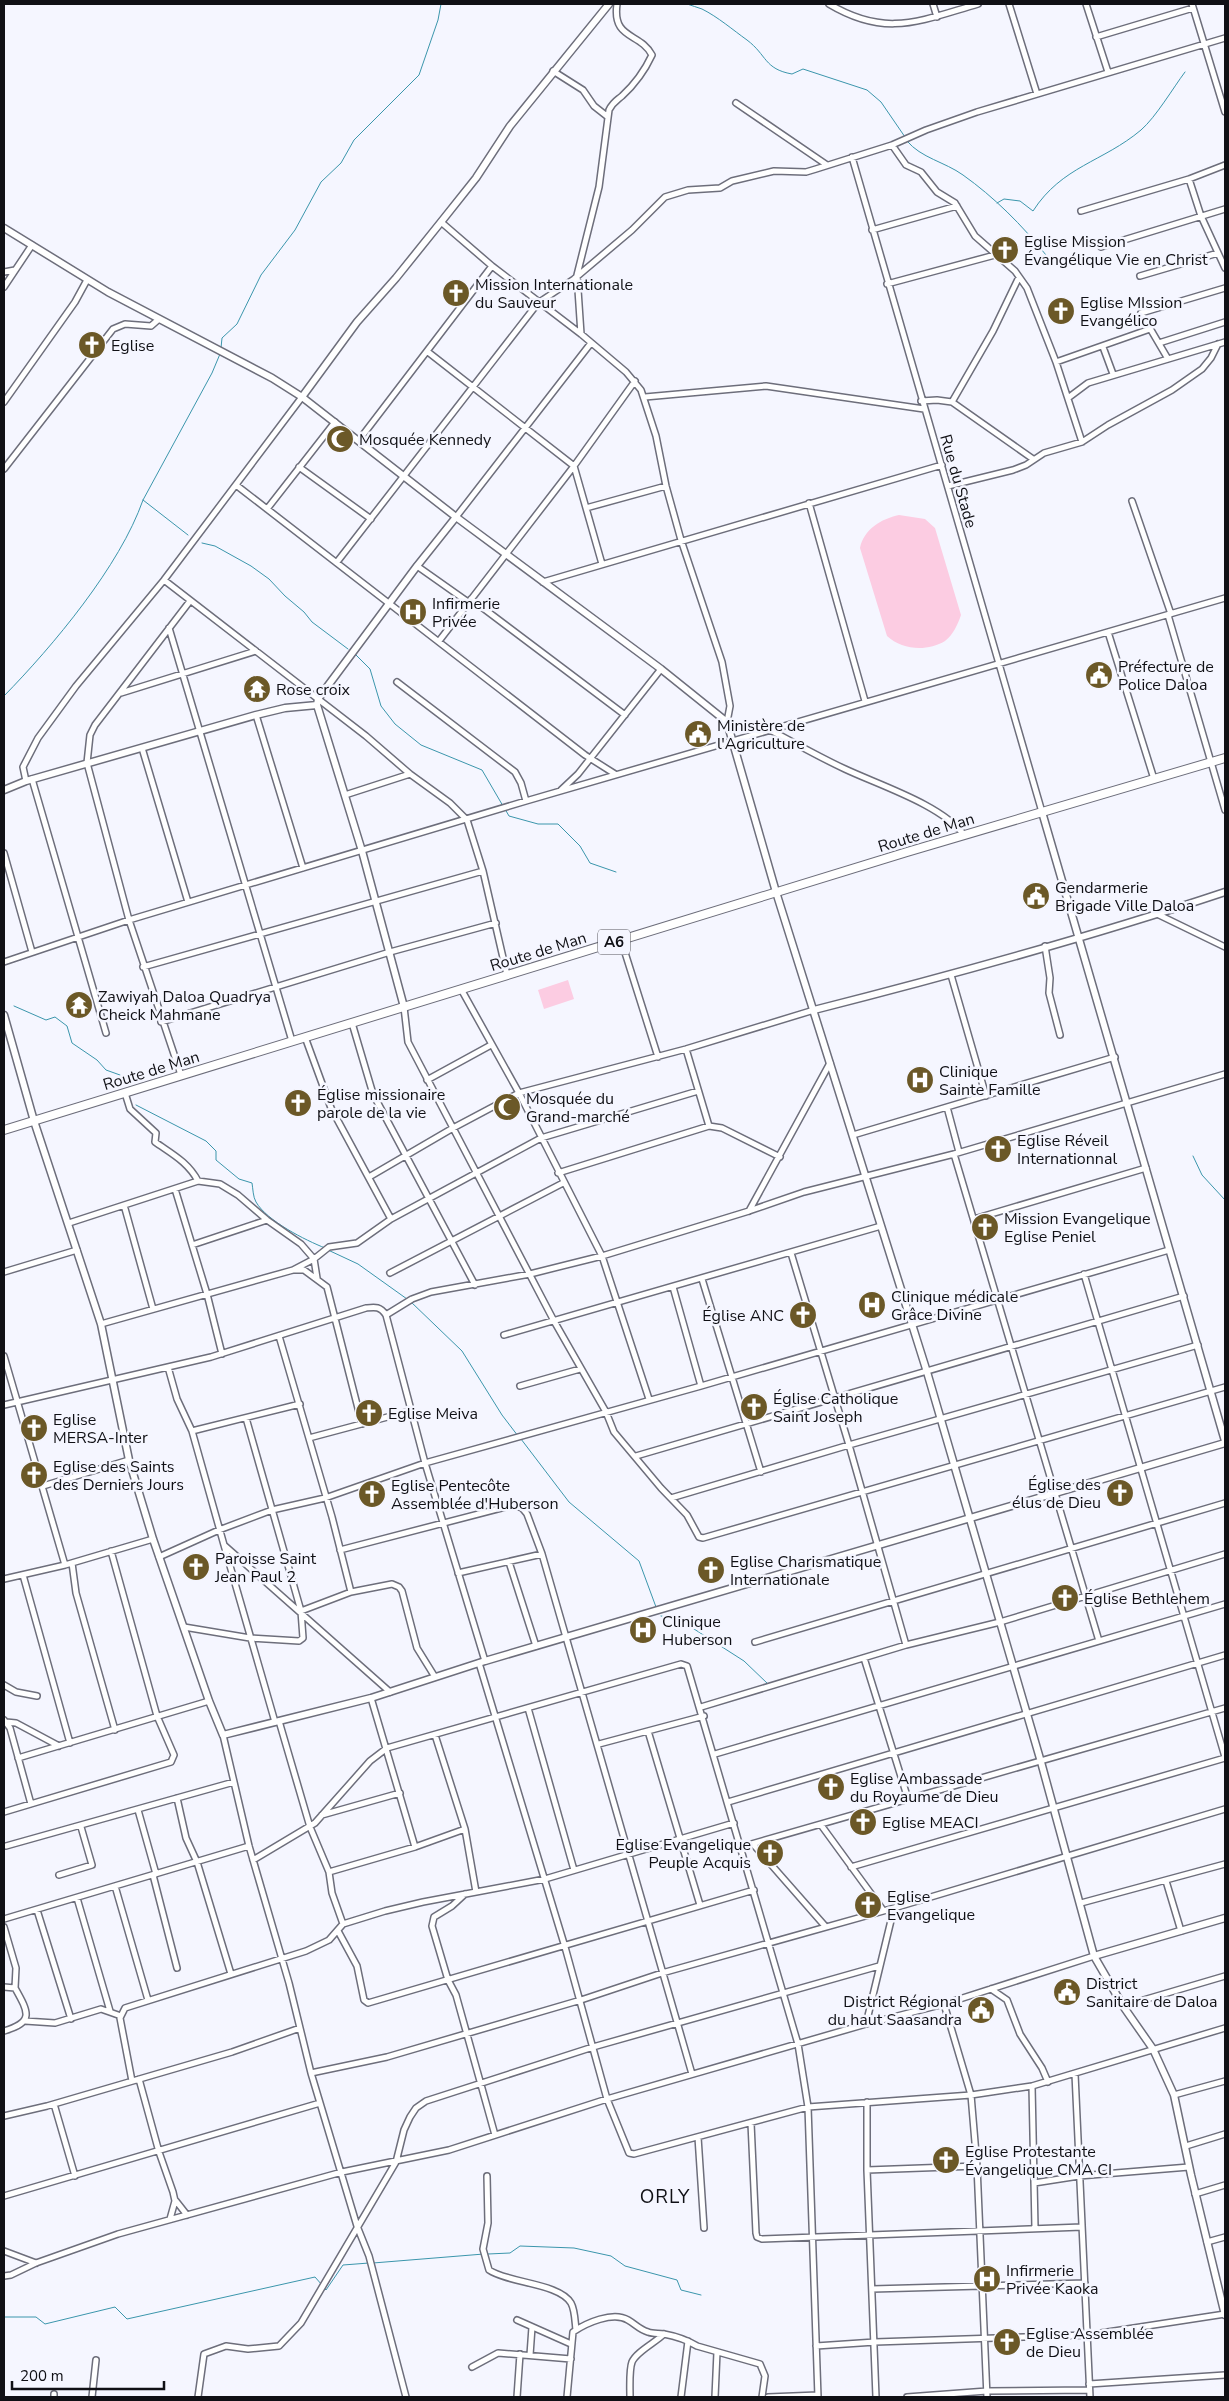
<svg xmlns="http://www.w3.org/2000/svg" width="1229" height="2401" font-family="'Nunito Sans',sans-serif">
<rect width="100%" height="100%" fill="#f5f6ff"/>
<path fill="#fccce2" d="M899 515 925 519 935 528 961 615C958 624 953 635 945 641 927 652 902 650 887 636L860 548C864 529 881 519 899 515Z
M568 980 574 999 544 1009 538 990Z"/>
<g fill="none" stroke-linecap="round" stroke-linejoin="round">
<path stroke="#3b96ac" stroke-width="1" d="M687 4C692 6 697 7 702 9 718 17 733 30 747 40 767 55 764 69 792 74L803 69 867 90 881 102 905 137
M907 141C921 158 945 162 963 175 994 197 1022 225 1046 255
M997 203 1004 199 1020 201 1033 211C1062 166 1103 162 1141 130 1156 117 1173 88 1185 72
M221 348 222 338 237 324 261 275 295 230 321 182 341 163 354 140 419 75 438 20 441 4
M143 500 188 535
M202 543 215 546 251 566 269 579 285 596 304 612 312 622 348 649
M355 654 370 669 381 706 395 724 421 745 482 770 503 806
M4 696C53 646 120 566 143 500L212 373 220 354
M505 809 509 816 538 824H558L580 846 590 863 616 872
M14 1006 46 1020 55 1017 67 1026 72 1043 97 1060 106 1070 120 1075
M136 1105 206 1141 216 1151V1160L239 1179 252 1183C253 1189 253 1197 256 1202 267 1221 305 1240 325 1248
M1193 1156 1202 1175 1225 1200
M328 1250 358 1264 407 1299
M410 1301 462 1351 502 1415 518 1436
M521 1439 569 1502 639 1561 656 1607
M661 1616 680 1620 744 1661 768 1684
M488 2254 510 2253 520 2246 574 2248 611 2256 625 2266 677 2280 681 2290 701 2295
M373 2263 484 2254
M324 2288 326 2290 343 2265 369 2263
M4 2317H36L45 2324 115 2307 127 2319 315 2277 322 2285"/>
<g stroke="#6d6e7b" stroke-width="8">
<path id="minor" d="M829 4C886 38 919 21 978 4
M933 4 937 17
M1009 4 1037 94
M1086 4 1108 72
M1192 4 1225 112
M1096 37 1193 8
M553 71 583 90 594 106 608 117
M736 103 827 165
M892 145 906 165 921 172 937 192 955 203 975 236 1015 271 1027 288 1056 362 1082 442
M852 157 1042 812
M1189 179 1201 216 1225 268
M1081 211 1189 179 1225 165
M441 222 492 266 581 334 626 372 641 390 656 436 666 486 681 540 722 662 730 706 727 722
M872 230 957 206
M1101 247 1225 209
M4 272 15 270
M1140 276 1218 253
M887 284 995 255
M4 287 32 245
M581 334 577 275 599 187 609 110C613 102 616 101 622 96 634 85 645 70 652 55 640 32 612 40 617 4
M1159 343 1225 322
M1103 347 1113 374
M428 352 574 466 602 564
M1168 359 1141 313 1225 288
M1056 362 1150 329
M645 397 766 386 924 409
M1068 398 1088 383 1225 342
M921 401 937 400 952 402 1033 459
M4 402 75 302 87 280
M952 402 993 331 1019 277
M359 440 492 266
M299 467 371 519
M4 469 113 329 125 324 151 326 159 319
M236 485 585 755 615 774
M948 486 1013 470 1026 465 1044 453 1082 442 1108 425 1172 390 1202 369 1211 358 1218 344
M1132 501 1171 614
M809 503 865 701
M586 508 666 486
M267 509 335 422
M456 517 591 343
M337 562 538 303 574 279 632 230 665 197 688 190 720 188 732 181 774 171 806 172 816 169 892 145 926 130 977 112 1225 38
M417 566 468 602
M164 580 366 736 410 774 450 803 467 820 483 871 507 975
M543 582 942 465
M471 599 625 715
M1168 615 1225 810
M169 628 292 1041
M1108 632 1154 779
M439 641 574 466 635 381
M397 682 515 772 521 783 526 801
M121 693 256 651
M256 715 303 868
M770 730C795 743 819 757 845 769 879 785 942 805 964 835
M142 748 188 902
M32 779 106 1033
M26 781 23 767 38 738 76 686 164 580 302 397
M561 790 578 774 661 669
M345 795 410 774
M4 853 32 952
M1157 914 1225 947
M621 940 658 1057
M1045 946 1050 978 1049 993 1060 1035
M4 962 129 920 526 801 1225 598
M143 967 483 871
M951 975 986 1096
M461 989 519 1093 602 1256 649 1399
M404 1007 408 1042 554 1321 606 1412 614 1432 661 1488 687 1515 699 1537 703 1538 1225 1387
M161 1022 390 952 496 923
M352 1023 373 1094 475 1285
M305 1037 331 1108 391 1219
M686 1049 709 1126
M181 1075 129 920 87 763 90 735 95 725 190 601
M427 1080 491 1045
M125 1093 130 1109 156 1133 155 1142C172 1154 188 1162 198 1181L220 1184 238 1195 267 1220 301 1244 314 1259 317 1278
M947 1107 959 1152
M853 1135 1115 1057
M954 1154 1099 1641
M558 1173 709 1126 722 1128 780 1157
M369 1177 453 1128 519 1093 686 1049 814 1010
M175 1189 207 1294 222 1354
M124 1205 153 1309
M749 1211 830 1063
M974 1219 1146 1168
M69 1223 198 1181
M192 1245 267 1220
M791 1253 849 1445 906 1645
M293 1270 314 1259 329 1247 357 1243 391 1219 541 1138 698 1091
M4 1272 77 1250
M390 1273 563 1183
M1084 1274 1225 1757
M702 1279 761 1472
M673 1287 701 1386
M386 1315 412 1299 431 1292 530 1274 602 1256 749 1211 804 1192 954 1154 1225 1074
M101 1324 293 1270H304L327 1287 362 1424
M504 1335 881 1226
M279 1336 332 1517 351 1592
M4 1356 65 1565
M168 1367 177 1399 192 1431 224 1545 390 1692
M520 1386 580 1369
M4 1405 211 1357 366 1308C375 1307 380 1306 386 1315L425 1463 485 1661
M192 1431 300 1404
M309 1438 410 1411
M636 1456 1184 1296
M43 1486 129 1460
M671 1498 849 1445 1198 1345
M224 1545 275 1722
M340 1550 513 1505 522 1508 527 1514 542 1554 692 2074
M159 1557 219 1530 272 1510 325 1498 425 1463 701 1386 1169 1250
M509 1562 536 1646
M72 1563 76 1593 115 1730
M458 1573 542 1554
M23 1575 70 1743
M4 1579 65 1565 153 1539
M301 1611 351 1592 392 1584 399 1587 402 1591 417 1648 435 1677
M184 1627 250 1638 299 1641 303 1638 301 1611 246 1418
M755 1642 1225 1503
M864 1658 908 1799
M479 1663 565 1947 607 2099 629 2153 634 2154 808 2107 971 2095 1032 2086 1225 2028
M4 1685 16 1692 37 1696
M371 1698 415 1847
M701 1707 906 1645 1000 1622 1225 1554
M528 1708 574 1870
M4 1720 10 1728 31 1804
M279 1721 310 1827 329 1872 332 1893 343 1924
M6 1722 16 1723 59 1746
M648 1731 700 1905
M223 1735 249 1846 289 1983 311 2073 357 2226 369 2256 406 2397
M435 1735 465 1829 476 1892
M599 1744 704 1716
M715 1754 1225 1604
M18 1758 209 1701
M177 1798 186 1838 197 1862 231 1974
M728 1802 1225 1655
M138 1810 156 1874
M4 1812 171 1762 174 1755 157 1716 111 1551
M322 1815 400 1793
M821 1825 883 1910
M753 1844 825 1926
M6 1846 234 1782
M741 1847 1225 1708
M253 1860 315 1823 370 1761 387 1748 681 1664 687 1666 798 2044 808 2107 818 2397
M851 1867 1225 1758
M329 1872 415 1847 465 1829
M59 1875 92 1865 81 1827
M153 1875 177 1968
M1166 1881 1181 1931
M115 1886 148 2000
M465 1894 452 1906 434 1917 432 1926 448 1980 456 1995 495 2135
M77 1898 110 2011
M1081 1903 1225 1864
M37 1910 71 2019
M4 1919 249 1846
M4 1927 16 1968 15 1988
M338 1931 357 1966 364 2000 368 2003 754 1890
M4 1987 15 1988C29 2013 34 2022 4 2031
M991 1989 1007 2000 1020 2034 1042 2068 1048 2082
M944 2004 971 2095 977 2166 987 2397
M1123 2006 1225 1976
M25 2021 55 2023 101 2009 121 2016
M866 2024 894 1908
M311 2073 387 2057 581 2000 662 1973 894 1908 1225 1809
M1075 2074 1090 2397
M139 2079 159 2152 173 2192 175 2201 170 2219
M132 2081 120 2018 125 2008 306 1951 329 1940 343 1924 385 1911 423 1902 545 1879 734 1823
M1032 2086 1035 2228
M1174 2095 1225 2081
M867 2102V2170L876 2397
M54 2104 75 2176
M4 2116 47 2106 232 2052 300 2028
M751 2123 756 2233 757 2237 762 2239 1082 2227
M698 2137 704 2228
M1186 2146 1225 2134
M867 2170 977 2166
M487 2176 488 2223 483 2249 489 2270C508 2283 559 2283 571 2303 575 2310 575 2322 576 2330
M1034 2183 1079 2176 1189 2167
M1195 2194 1225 2185
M4 2196 320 2103
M176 2201 187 2215
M1207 2242 1225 2237
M4 2251 36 2263
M4 2276 11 2275 36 2263 118 2234 342 2172 449 2150 607 2099 866 2024 944 2004 1094 1956
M872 2289 1085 2283
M517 2320 571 2344
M816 2346 875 2342 1088 2335 1225 2314
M530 2355 532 2327
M472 2367 498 2353 571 2359
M1089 2384 1225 2375
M54 2397V2394
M92 2397 96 2360
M198 2397 204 2354 226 2346 248 2349 279 2346 301 2323 396 2162 404 2130 410 2117 416 2108 426 2101 593 2047 879 1966
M517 2397 520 2354
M567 2397 573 2332C586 2323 613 2311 628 2320 635 2324 640 2330 648 2332 653 2334 659 2333 664 2334 675 2336 687 2340 697 2346L760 2364 765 2376 762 2397
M630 2397C630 2388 629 2370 632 2362 636 2352 656 2342 664 2334
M681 2397 688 2341
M715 2397 717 2352
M768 2397 818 2395
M907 2397 987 2391 1089 2390"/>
</g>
<g stroke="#6d6e7b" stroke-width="9">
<path id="tertiary" d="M4 228 108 292 272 378 302 397 456 517 661 669 727 722 776 892 927 1372 1041 1762 1094 1956 1123 2006 1153 2049 1174 2095 1191 2175 1225 2315
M302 397 357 322 396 278 441 222 476 178 510 126 609 4
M4 790 26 781 256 715 285 708 317 705
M1042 812 1225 1441
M404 1007 362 851 317 705 318 699 417 566 456 517
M814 1010C952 975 1090 937 1225 892
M4 1015 34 1121 101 1324 129 1460 153 1539 209 1701 223 1735 371 1698 485 1661 1225 1443
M1094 1956 1225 1918"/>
</g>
<g stroke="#6d6e7b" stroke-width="10">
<path id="trunk" d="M4 1130 907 852 1225 758"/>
</g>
<use href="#minor" stroke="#fff" stroke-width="5"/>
<use href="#tertiary" stroke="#fff" stroke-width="6"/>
<use href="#trunk" stroke="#fff" stroke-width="8"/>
</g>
<defs>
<g id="church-disc" transform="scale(1.4375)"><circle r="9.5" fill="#6b5827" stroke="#f5f6ff"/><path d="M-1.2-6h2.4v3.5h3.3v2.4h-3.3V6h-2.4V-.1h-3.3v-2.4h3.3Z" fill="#fff"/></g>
<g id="mosque-disc" transform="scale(1.4375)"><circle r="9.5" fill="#6b5827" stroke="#f5f6ff"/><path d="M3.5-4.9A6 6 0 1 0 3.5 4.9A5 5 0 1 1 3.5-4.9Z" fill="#fff"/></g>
<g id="hospital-disc" transform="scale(1.4375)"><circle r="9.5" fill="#6b5827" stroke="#f5f6ff"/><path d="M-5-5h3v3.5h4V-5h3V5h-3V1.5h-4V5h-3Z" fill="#fff"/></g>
<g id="civic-disc" transform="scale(1.4375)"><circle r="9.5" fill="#6b5827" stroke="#f5f6ff"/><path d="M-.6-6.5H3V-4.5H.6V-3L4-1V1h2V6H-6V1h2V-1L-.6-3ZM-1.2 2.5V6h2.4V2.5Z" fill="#fff"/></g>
<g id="temple-disc" transform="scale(1.4375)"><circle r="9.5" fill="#6b5827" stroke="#f5f6ff"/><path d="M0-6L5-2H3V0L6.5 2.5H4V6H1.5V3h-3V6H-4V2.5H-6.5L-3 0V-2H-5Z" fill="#fff"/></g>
</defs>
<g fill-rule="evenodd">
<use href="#church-disc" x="1005" y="250"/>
<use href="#church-disc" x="456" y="293"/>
<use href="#church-disc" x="1061" y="311"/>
<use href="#church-disc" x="92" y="345"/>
<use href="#mosque-disc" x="340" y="439"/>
<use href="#hospital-disc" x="413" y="612"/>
<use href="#civic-disc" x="1099" y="675"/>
<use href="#temple-disc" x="257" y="689"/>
<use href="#civic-disc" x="698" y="734"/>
<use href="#civic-disc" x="1036" y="896"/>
<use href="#temple-disc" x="79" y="1005"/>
<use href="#hospital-disc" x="920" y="1080"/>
<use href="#church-disc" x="298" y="1103"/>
<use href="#mosque-disc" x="507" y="1107"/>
<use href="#church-disc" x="998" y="1149"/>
<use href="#church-disc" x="985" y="1227"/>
<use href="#hospital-disc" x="872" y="1305"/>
<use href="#church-disc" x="803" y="1315"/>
<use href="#church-disc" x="754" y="1407"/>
<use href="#church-disc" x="369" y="1413"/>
<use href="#church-disc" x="34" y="1428"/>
<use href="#church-disc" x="34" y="1475"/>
<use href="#church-disc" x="1120" y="1493"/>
<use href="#church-disc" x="372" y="1494"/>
<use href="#church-disc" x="196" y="1567"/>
<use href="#church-disc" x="711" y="1570"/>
<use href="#church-disc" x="1065" y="1598"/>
<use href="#hospital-disc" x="643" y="1630"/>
<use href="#church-disc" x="831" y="1787"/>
<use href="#church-disc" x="863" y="1822"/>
<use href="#church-disc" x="770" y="1853"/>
<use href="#church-disc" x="868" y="1905"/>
<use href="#civic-disc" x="1067" y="1992"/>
<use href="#civic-disc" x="981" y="2010"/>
<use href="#church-disc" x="946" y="2160"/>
<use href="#hospital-disc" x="987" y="2279"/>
<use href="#church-disc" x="1007" y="2342"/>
</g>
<g text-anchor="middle" stroke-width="5" stroke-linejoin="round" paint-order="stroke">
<rect fill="#f5f6ff" stroke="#55555b" stroke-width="1" x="598" y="929.5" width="32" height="25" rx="4"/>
<g font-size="15" font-weight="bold" fill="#101015">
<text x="614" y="947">A6</text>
</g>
<g font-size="16" fill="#101015" stroke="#f5f6ff" text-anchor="start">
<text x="1024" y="247">Eglise Mission<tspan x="1024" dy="18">Évangélique Vie en Christ</tspan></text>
<text x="475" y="290">Mission Internationale<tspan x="475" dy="18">du Sauveur</tspan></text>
<text x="1080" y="308">Eglise MIssion<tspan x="1080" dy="18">Evangélico</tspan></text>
<text x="111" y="351">Eglise</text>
<text x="359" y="445">Mosquée Kennedy</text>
<text x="432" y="609">Infirmerie<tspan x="432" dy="18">Privée</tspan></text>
<text x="1118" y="672">Préfecture de<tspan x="1118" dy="18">Police Daloa</tspan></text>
<text x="276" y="695">Rose croix</text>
<text x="717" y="731">Ministère de<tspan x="717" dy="18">l'Agriculture</tspan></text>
<text x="1055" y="893">Gendarmerie<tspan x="1055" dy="18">Brigade Ville Daloa</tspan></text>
<text x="98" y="1002">Zawiyah Daloa Quadrya<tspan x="98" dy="18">Cheick Mahmane</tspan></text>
<text x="939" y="1077">Clinique<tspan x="939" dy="18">Sainte Famille</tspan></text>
<text x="317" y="1100">Église missionaire<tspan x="317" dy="18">parole de la vie</tspan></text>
<text x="526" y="1104">Mosquée du<tspan x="526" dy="18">Grand-marché</tspan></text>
<text x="1017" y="1146">Eglise Réveil<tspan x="1017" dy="18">Internationnal</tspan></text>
<text x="1004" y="1224">Mission Evangelique<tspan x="1004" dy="18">Eglise Peniel</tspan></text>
<text x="891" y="1302">Clinique médicale<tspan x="891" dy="18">Grâce Divine</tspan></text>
<text x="784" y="1321" text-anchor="end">Église ANC</text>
<text x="773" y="1404">Église Catholique<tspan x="773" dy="18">Saint Joseph</tspan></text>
<text x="388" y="1419">Eglise Meiva</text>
<text x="53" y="1425">Eglise<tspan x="53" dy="18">MERSA-Inter</tspan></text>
<text x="53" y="1472">Eglise des Saints<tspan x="53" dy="18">des Derniers Jours</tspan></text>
<text x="1101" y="1490" text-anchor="end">Église des<tspan x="1101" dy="18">élus de Dieu</tspan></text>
<text x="391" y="1491">Eglise Pentecôte<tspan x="391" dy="18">Assemblée d'Huberson</tspan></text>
<text x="215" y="1564">Paroisse Saint<tspan x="215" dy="18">Jean Paul 2</tspan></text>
<text x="730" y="1567">Eglise Charismatique<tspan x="730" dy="18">Internationale</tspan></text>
<text x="1084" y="1604">Église Bethlehem</text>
<text x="662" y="1627">Clinique<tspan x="662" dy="18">Huberson</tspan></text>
<text x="850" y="1784">Eglise Ambassade<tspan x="850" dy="18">du Royaume de Dieu</tspan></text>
<text x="882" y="1828">Eglise MEACI</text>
<text x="751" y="1850" text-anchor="end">Eglise Evangelique<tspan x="751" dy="18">Peuple Acquis</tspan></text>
<text x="887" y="1902">Eglise<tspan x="887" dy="18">Evangelique</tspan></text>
<text x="1086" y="1989">District<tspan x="1086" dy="18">Sanitaire de Daloa</tspan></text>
<text x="962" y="2007" text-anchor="end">District Régional<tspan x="962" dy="18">du haut Saasandra</tspan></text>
<text x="965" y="2157">Eglise Protestante<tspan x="965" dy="18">Évangelique CMA CI</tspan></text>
<text x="1006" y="2276">Infirmerie<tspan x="1006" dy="18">Privée Kaoka</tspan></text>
<text x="1026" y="2339">Eglise Assemblée<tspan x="1026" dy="18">de Dieu</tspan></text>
</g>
<g font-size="16" fill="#101015" stroke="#f5f6ff">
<text transform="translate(959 481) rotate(74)" y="6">Rue du Stade</text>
<text transform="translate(926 832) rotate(-17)" y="6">Route de Man</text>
<text transform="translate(538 951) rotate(-17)" y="6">Route de Man</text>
<text transform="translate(151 1070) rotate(-17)" y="6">Route de Man</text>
</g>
<g font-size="19" letter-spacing="1" fill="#101015" stroke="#f5f6ff">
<text x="665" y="2203">ORLY</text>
</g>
</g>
<rect width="1229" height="2401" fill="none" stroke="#101015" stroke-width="10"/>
<path d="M12 2381v8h152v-8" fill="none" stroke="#101015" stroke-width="2.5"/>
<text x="20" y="2381" font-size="15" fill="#101015" stroke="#f5f6ff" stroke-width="4" paint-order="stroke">200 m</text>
</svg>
